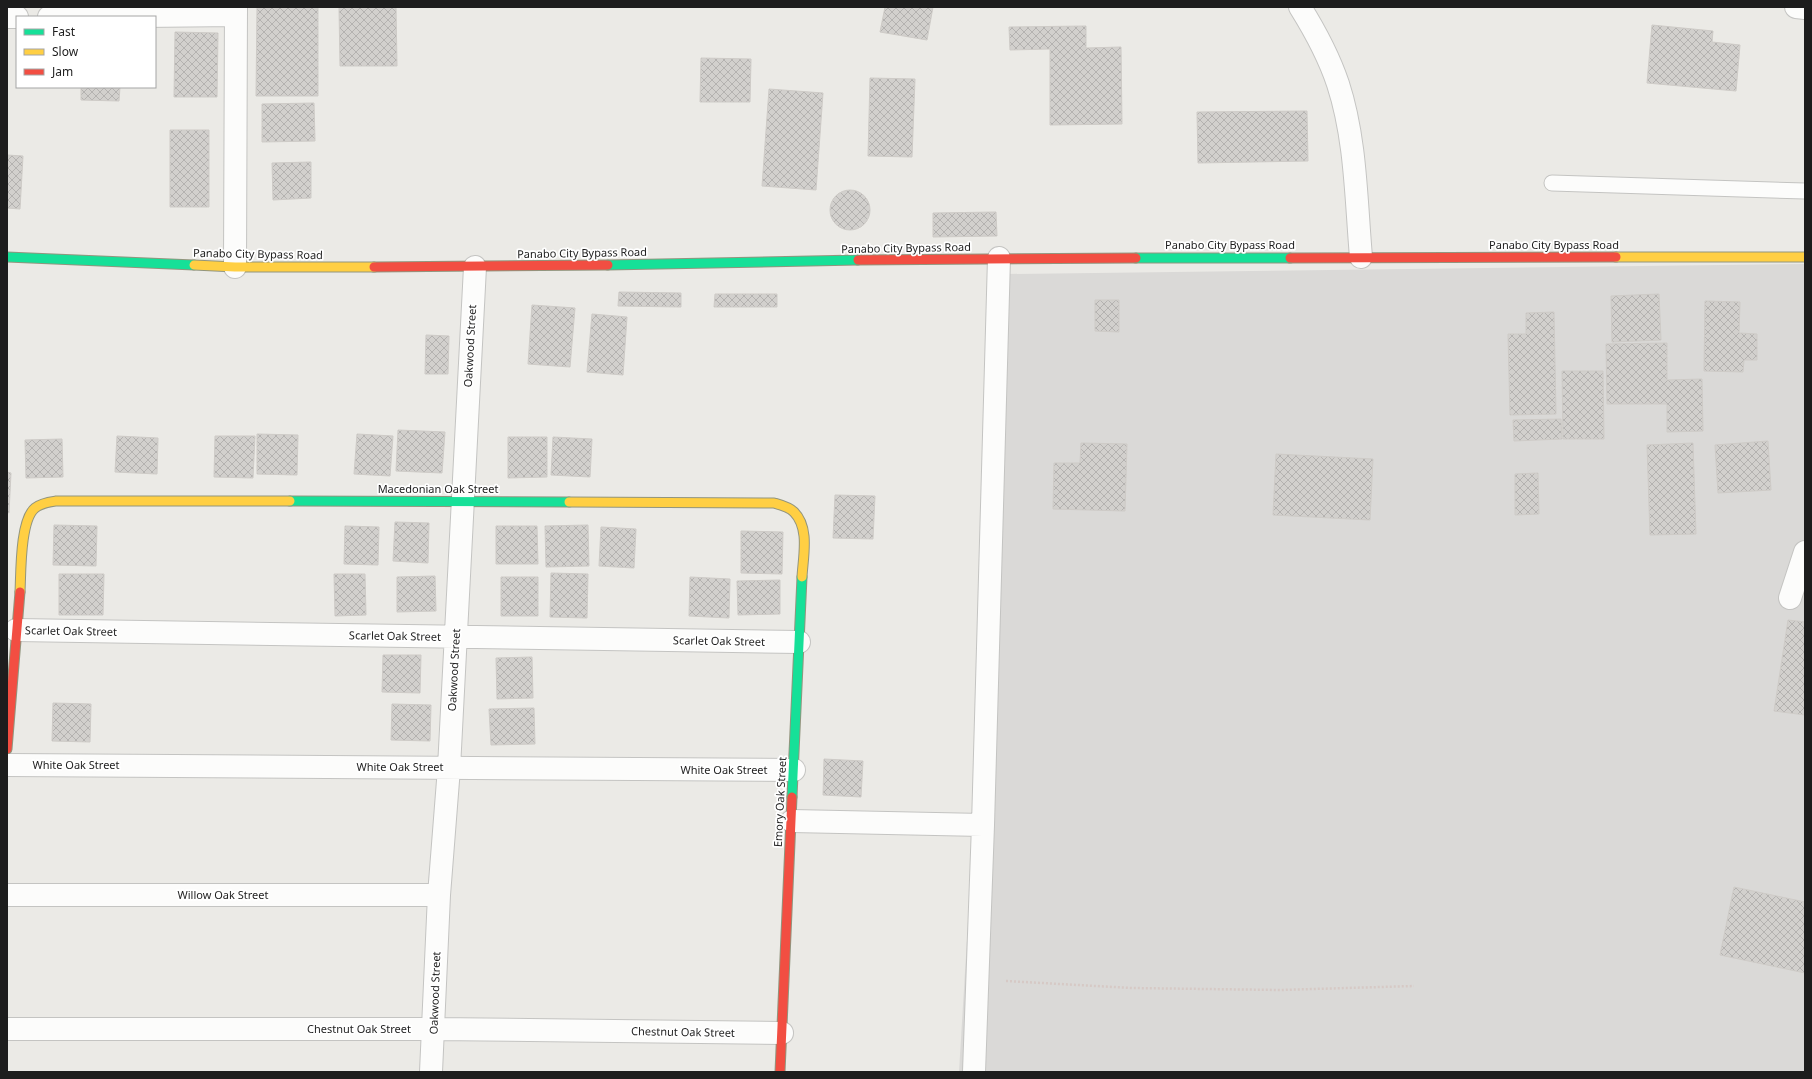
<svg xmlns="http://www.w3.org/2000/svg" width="1812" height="1079" font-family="'Noto Sans',sans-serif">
<defs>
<pattern id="building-cross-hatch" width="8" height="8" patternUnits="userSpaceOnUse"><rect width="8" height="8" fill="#d2d0cd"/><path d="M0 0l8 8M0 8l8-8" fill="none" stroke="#b4b2b0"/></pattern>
</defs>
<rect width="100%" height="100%" fill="#ebeae6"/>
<path fill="#dad9d7" d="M1805 264V1072H959L1007 274Z"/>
<path fill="url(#building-cross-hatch)" stroke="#cecbc7" d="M257 7H318V96H256Z
M339 7H396L397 66H340Z
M885 7H933L927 40 880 32Z
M1652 25 1713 31 1712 42 1740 45 1736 91 1647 83Z
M1086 26V48L1121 47 1122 124 1050 125V49L1010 50 1009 27Z
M175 32 218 33 217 97H174Z
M701 58 751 59 750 102H700Z
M870 78 915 79 912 157 868 156Z
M81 87H120L119 101 81 100Z
M769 89 823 93 816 190 762 186Z
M314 103 315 141 262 142V104Z
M1307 111 1308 161 1198 163 1197 112Z
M170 130H209V207H170Z
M7 155 23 156 20 209 7 208Z
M311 162V198L273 200 272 163Z
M830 210a20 20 0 1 1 40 0a20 20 0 1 1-40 0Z
M996 212 997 236 933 237V213Z
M619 292 681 293V307L618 306Z
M715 294H777V307H714Z
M1659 294 1661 340 1612 342 1611 296Z
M1095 300H1119V332L1095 331Z
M1705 301 1740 302 1739 333 1757 334V360H1744L1743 372 1704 371Z
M532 305 575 308 570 367 528 364Z
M1554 312 1556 414 1510 415 1508 334H1526V313Z
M592 314 627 317 623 375 587 372Z
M426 335 449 336 448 374H425Z
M1667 343V380L1702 379 1703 431 1667 432V404H1607L1606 344Z
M1562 371H1603L1604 439H1563Z
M1561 419 1562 439 1514 441 1513 420Z
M398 430 445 432 442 473 396 471Z
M257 434 298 435 297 475 257 474Z
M357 434 393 436 390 476 354 474Z
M117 436 158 438 157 474 115 472Z
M215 436H255L253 478 214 477Z
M508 437H547V477L508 478Z
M553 437 592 439 590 477 551 475Z
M62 439 63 477 26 478 25 440Z
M1768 441 1771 490 1718 493 1715 445Z
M1081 443 1127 444 1125 511 1053 509 1054 463H1080Z
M1693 443 1696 534 1650 535 1647 445Z
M1276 454 1373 459 1370 520 1273 515Z
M7 472 11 473 9 513 7 512Z
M1538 473 1539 514 1515 515V474Z
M835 495 875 496 873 539 833 538Z
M395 522 429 523 428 563 393 561Z
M54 525 97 526 96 566 53 565Z
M588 525 589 566 546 567 545 526Z
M345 526 379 527 378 565 344 564Z
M496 526H537L538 564H496Z
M601 527 636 529 634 568 599 566Z
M741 531 783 532 782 574 741 573Z
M551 573 588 574 587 618 550 617Z
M59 574H104L103 615H59Z
M334 574H365L366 615 335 616Z
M435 576 436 611 397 612V577Z
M501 577H538V616H501Z
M690 577 730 579 729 618 689 616Z
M780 580V614L738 615 737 581Z
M1788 620 1805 622V715L1774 711Z
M383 655H421L420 693 382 692Z
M532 657 533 698 497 699 496 658Z
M53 703 91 704 90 742 52 741Z
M392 704 431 705 430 741 391 740Z
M534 708 535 744 491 745 489 709Z
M824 759 863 761 861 797 823 795Z
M1734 887 1805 902V973L1720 955Z"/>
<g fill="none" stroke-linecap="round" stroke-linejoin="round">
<g stroke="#c4c4c2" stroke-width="17">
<path id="lane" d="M1552 183 1805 191"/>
</g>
<g stroke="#c4c4c2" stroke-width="24">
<path id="street" d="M1300 7C1315 31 1329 57 1338 84 1356 139 1356 200 1361 257
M1796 7 1805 8
M7 17H17
M49 17 236 15
M235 267 236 7
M1790 598 1805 552
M16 630 799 642
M7 765 794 770
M792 821 983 825
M7 895H439
M7 1029H434L782 1033
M431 1072 439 895 449 768 475 267
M974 1072 983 825 999 258"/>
</g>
<g stroke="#92957e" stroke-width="11">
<path id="fast" d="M7 257 194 265
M1136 258H1290
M608 265 858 260
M290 501 569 502
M792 797 802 577"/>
</g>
<g stroke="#92957e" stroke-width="11">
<path id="slow" d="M1616 257H1805
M194 265 235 267H374
M569 502 774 503C781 505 789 507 794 512 810 528 803 557 802 577
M20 592C21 573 20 520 35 508 41 503 49 502 56 501H290"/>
</g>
<g stroke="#92957e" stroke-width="11">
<path id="jam" d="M1290 258 1616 257
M858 260 1136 258
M374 267 608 265
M7 749 20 592
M780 1072 792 797"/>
</g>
<path stroke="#d6c9c5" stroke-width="2.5" stroke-dasharray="2 2" stroke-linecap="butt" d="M1006 981 1132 988 1280 990 1414 986"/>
<use href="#lane" stroke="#fcfcfb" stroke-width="15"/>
<use href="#street" stroke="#fcfcfb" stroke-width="22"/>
<use href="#fast" stroke="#16e098" stroke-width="9"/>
<use href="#slow" stroke="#ffcf43" stroke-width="9"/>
<use href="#jam" stroke="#f24e42" stroke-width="9"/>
</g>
<g text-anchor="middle" stroke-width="3.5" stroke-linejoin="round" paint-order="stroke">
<g font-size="11" fill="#1d1d1d" stroke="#fff">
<text x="1230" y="249">Panabo City Bypass Road</text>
<text x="1554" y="249">Panabo City Bypass Road</text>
<text transform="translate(906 248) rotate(-1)" y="4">Panabo City Bypass Road</text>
<text transform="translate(582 253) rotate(-1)" y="4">Panabo City Bypass Road</text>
<text transform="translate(258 254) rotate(1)" y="4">Panabo City Bypass Road</text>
<text transform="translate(470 346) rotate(-87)" y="4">Oakwood Street</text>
<text x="438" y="493">Macedonian Oak Street</text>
<text transform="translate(71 631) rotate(1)" y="4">Scarlet Oak Street</text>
<text transform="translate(395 636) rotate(1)" y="4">Scarlet Oak Street</text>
<text transform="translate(719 641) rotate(1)" y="4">Scarlet Oak Street</text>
<text transform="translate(454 670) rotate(-87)" y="4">Oakwood Street</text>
<text x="76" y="769">White Oak Street</text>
<text x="400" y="771">White Oak Street</text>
<text x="724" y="774">White Oak Street</text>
<text transform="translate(780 802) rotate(-87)" y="4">Emory Oak Street</text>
<text x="223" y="899">Willow Oak Street</text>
<text transform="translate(435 993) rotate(-88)" y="4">Oakwood Street</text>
<text x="359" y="1033">Chestnut Oak Street</text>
<text transform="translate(683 1032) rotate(1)" y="4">Chestnut Oak Street</text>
</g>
</g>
<rect width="1812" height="1079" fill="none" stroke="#1d1d1d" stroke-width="16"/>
<rect x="16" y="16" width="140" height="72" fill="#ffffff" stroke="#a5a5a5"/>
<rect x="24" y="29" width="20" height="6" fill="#16e098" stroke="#a5a5a5"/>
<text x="52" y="36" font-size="12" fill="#1d1d1d">Fast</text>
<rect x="24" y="49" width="20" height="6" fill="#ffcf43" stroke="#a5a5a5"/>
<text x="52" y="56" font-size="12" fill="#1d1d1d">Slow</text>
<rect x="24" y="69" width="20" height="6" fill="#f24e42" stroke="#a5a5a5"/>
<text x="52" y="76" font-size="12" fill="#1d1d1d">Jam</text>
</svg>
